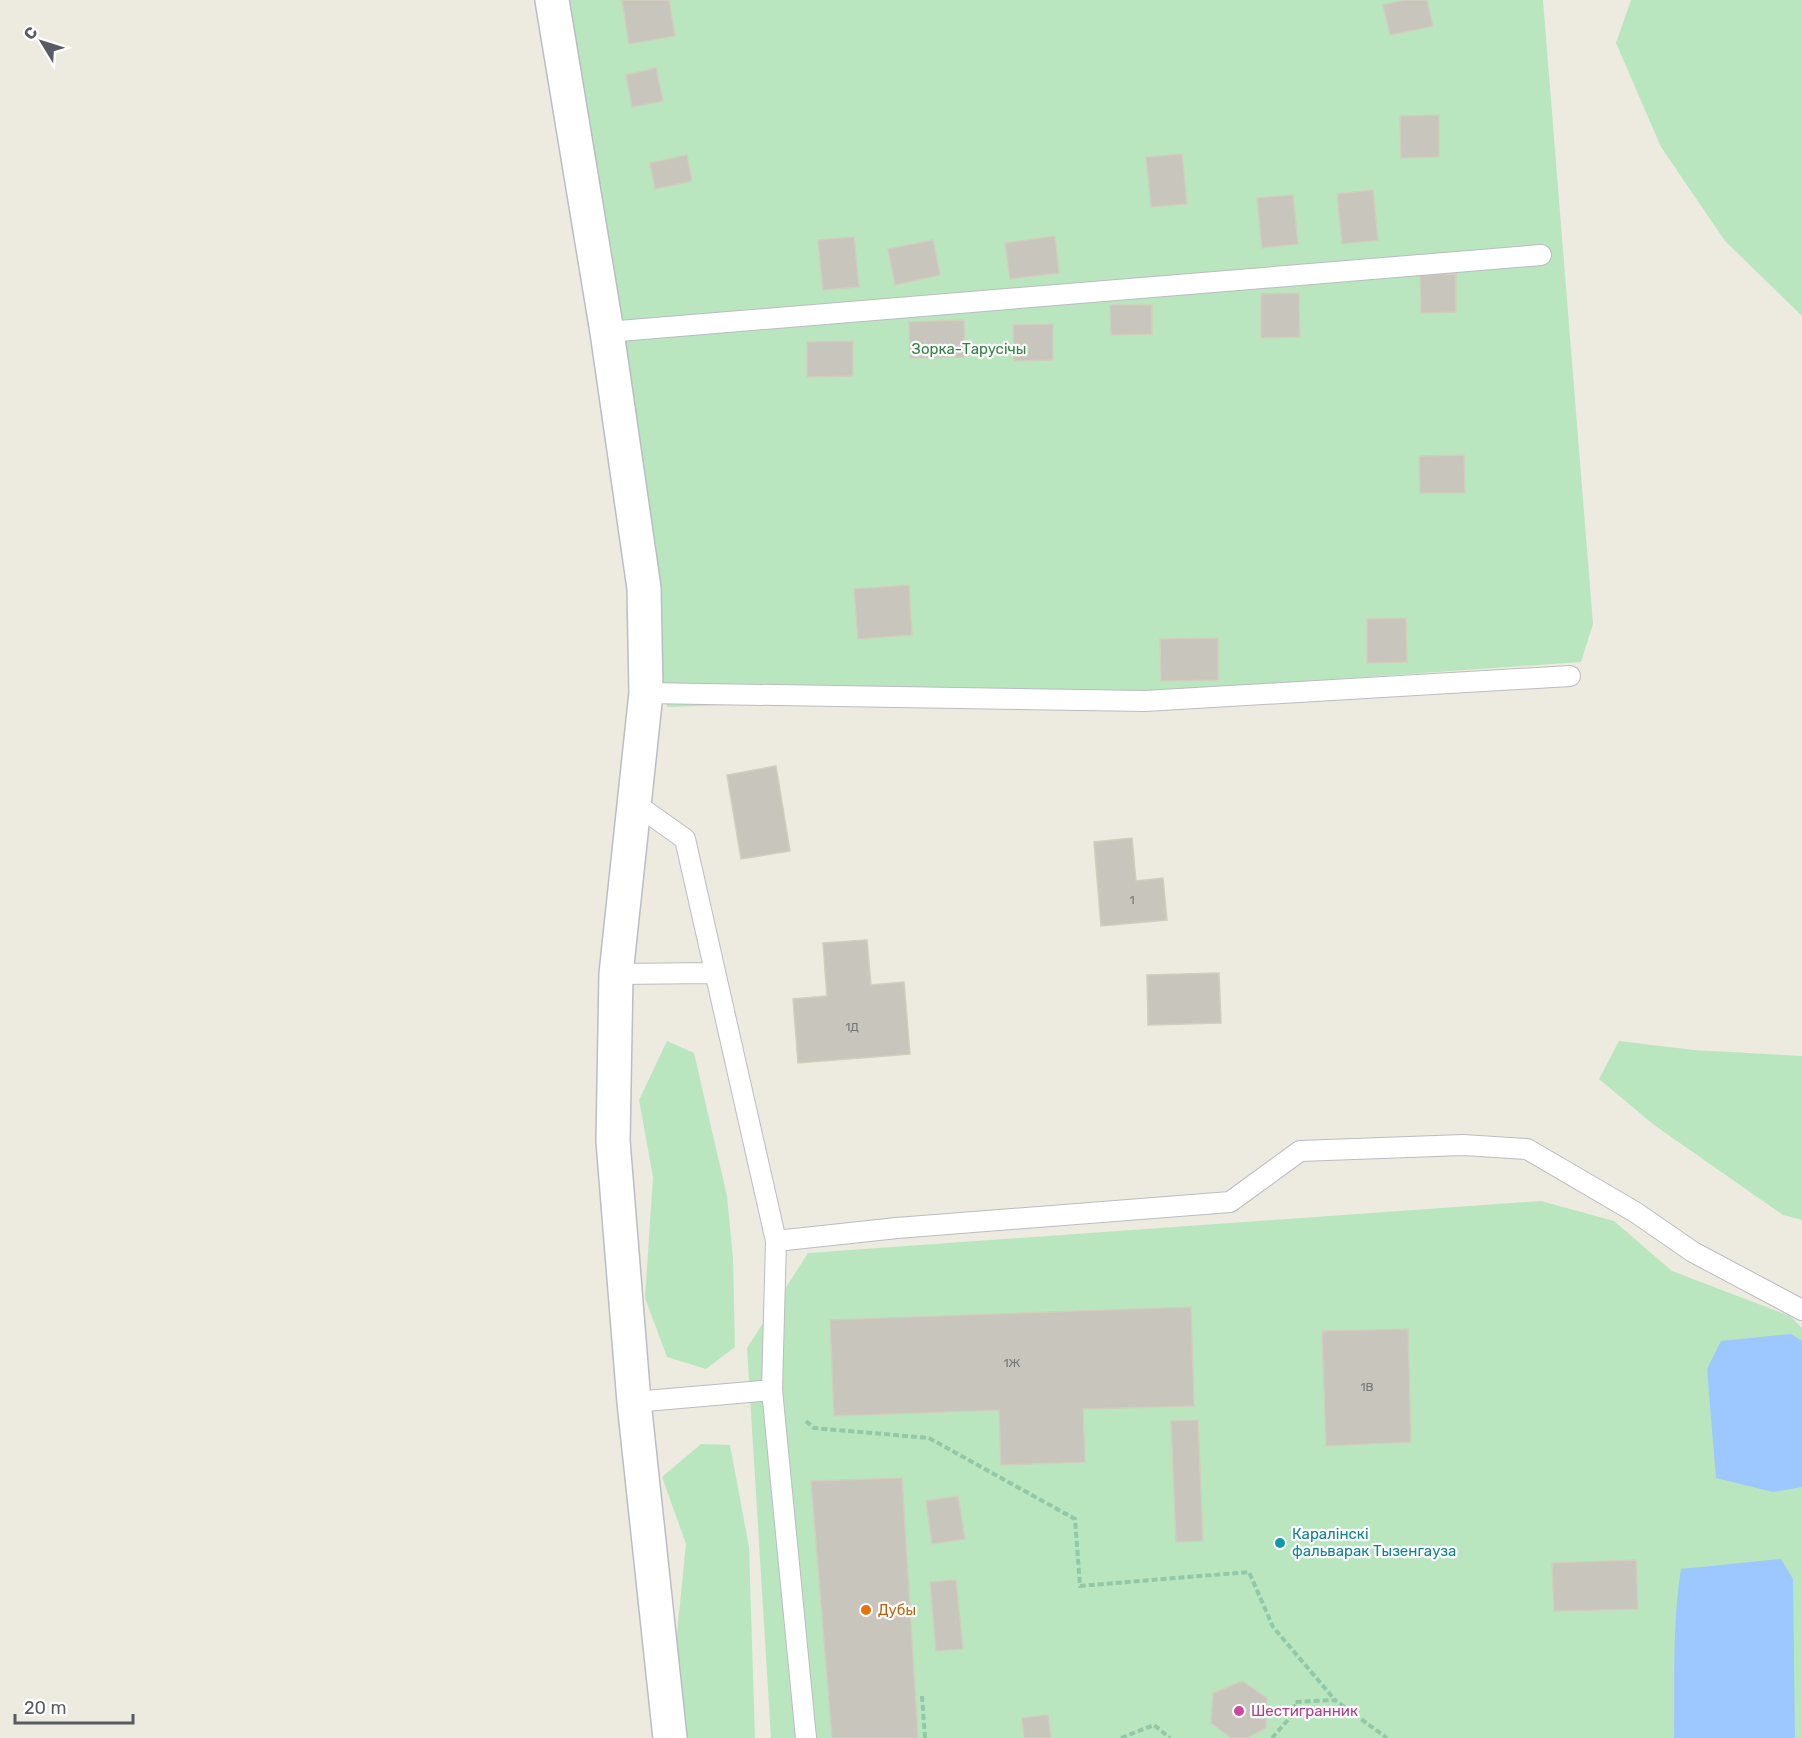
<svg xmlns="http://www.w3.org/2000/svg" width="1802" height="1738" font-family="Rubik,sans-serif">
<rect width="100%" height="100%" fill="#edebdf"/>
<path fill="#b9e6bf" d="M567 0H1543L1593 624 1581 662 1153 692 667 707Z
M1631 0H1802V316L1725 241 1661 147 1616 43Z
M667 1041 694 1053 727 1196 733 1258 735 1347 706 1369 667 1357 645 1298 653 1177 639 1100Z
M1619 1041 1694 1050 1802 1056V1220L1783 1215 1654 1125 1599 1079Z
M1541 1201 1614 1221 1672 1271 1790 1316 1802 1328V1738H771L747 1348 808 1253Z
M701 1444 730 1445 749 1547 755 1738H685L675 1653 686 1544 662 1477Z"/>
<path fill="#9dc7ff" d="M1791 1334 1802 1341V1487L1773 1492 1716 1478 1707 1369 1721 1341Z
M1781 1559 1793 1579 1795 1738H1674C1675 1682 1672 1624 1681 1569Z"/>
<path fill="#c7c5bc" stroke="#d1cebd" stroke-width="1.5" d="M622 0H669L675 36 629 44Z
M1404 0H1427L1433 26 1390 35 1383 5Z
M656 68 663 101 632 107 626 75Z
M1439 115V157L1401 158 1400 116Z
M1182 154 1187 204 1151 207 1146 157Z
M687 155 692 181 655 189 650 163Z
M1373 190 1378 240 1342 244 1337 194Z
M1293 195 1298 244 1262 248 1257 198Z
M1055 236 1059 273 1010 279 1005 243Z
M854 237 859 287 823 290 818 240Z
M933 240 940 275 895 285 888 249Z
M1456 274V312L1421 313 1420 275Z
M1299 293 1300 337 1261 338V294Z
M1110 305H1152V334L1111 335Z
M964 320 965 357 910 358 909 322Z
M1053 324V360L1014 361 1013 325Z
M853 341V376L807 377V342Z
M1464 455 1465 493H1420L1419 456Z
M909 585 912 635 858 639 854 589Z
M1406 618 1407 662 1367 663V619Z
M1218 638V680L1161 681 1160 639Z
M776 766 790 851 741 859 727 775Z
M1132 838 1136 881 1163 878 1167 920 1101 926 1094 842Z
M867 940 871 985 904 982 910 1054 798 1063 793 999 827 996 823 943Z
M1219 973 1221 1023 1148 1025 1147 975Z
M1191 1307 1194 1406 1083 1409 1085 1462 1001 1465 999 1410 834 1416 830 1320Z
M1408 1329 1411 1442 1326 1446 1322 1331Z
M1198 1420 1203 1541 1176 1542 1171 1421Z
M902 1478 918 1738H832L811 1481Z
M958 1496 965 1539 932 1544 926 1501Z
M1636 1560 1638 1609 1554 1611 1552 1563Z
M956 1580 963 1649 936 1651 930 1582Z
M1242 1681 1267 1698 1266 1728 1247 1738H1231L1211 1723 1213 1693Z
M1048 1715 1051 1738H1024L1022 1718Z"/>
<g fill="none" stroke-linecap="round" stroke-linejoin="round">
<g stroke="#babcc2" stroke-width="22">
<path id="lane" d="M607 332 1541 255
M646 693 1145 701 1570 676
M633 802 685 839 776 1241 772 1390 806 1738
M616 974 715 973
M776 1241 897 1228 1230 1202 1300 1151 1463 1145 1527 1149 1635 1212 1693 1252 1802 1310
M634 1402 772 1390"/>
</g>
<g stroke="#babdc4" stroke-width="36">
<path id="secondary" d="M552 0 607 332 644 588 646 693 616 974 613 1141 634 1402 670 1738"/>
</g>
<path stroke="#92c7a8" stroke-width="4" stroke-dasharray="6 3" stroke-linecap="butt" d="M806 1421 814 1428 929 1438 1075 1519 1080 1586 1249 1572 1273 1627 1335 1700
M922 1696 925 1738
M1121 1738 1154 1725 1170 1738
M1272 1738 1294 1713 1295 1702 1335 1700 1387 1738"/>
<use href="#lane" stroke="#fff" stroke-width="20"/>
<use href="#secondary" stroke="#fff" stroke-width="33"/>
</g>
<circle fill="#0f9aa8" stroke="#fff" stroke-width="2" cx="1280" cy="1543" r="6"/>
<circle fill="#e8710a" stroke="#fff" stroke-width="2" cx="866" cy="1610" r="6"/>
<circle fill="#d1479c" stroke="#fff" stroke-width="2" cx="1239" cy="1711" r="6"/>
<g text-anchor="middle" stroke-width="4.5" stroke-linejoin="round" paint-order="stroke">
<g font-size="12" fill="#747678">
<text x="1132" y="904">1</text>
<text x="852" y="1031">1Д</text>
<text x="1012" y="1367">1Ж</text>
<text x="1367" y="1391">1В</text>
</g>
<g font-size="15" fill="#2e833e" stroke="#fff">
<text x="969" y="354">Зорка-Тарусічы</text>
</g>
<g font-size="15" fill="#0d838f" stroke="#fff" text-anchor="start">
<text x="1292" y="1539">Каралінскі<tspan x="1292" dy="17">фальварак Тызенгауза</tspan></text>
</g>
<g font-size="15" fill="#c56008" stroke="#fff" text-anchor="start">
<text x="878" y="1615">Дубы</text>
</g>
<g font-size="15" fill="#b23c85" stroke="#fff" text-anchor="start">
<text x="1251" y="1716">Шестигранник</text>
</g>
</g>
<g transform="translate(42 42) rotate(308)" stroke="#ffffff" stroke-width="4.5" paint-order="stroke">
<path d="M0-4.5L10 22L0 15L-10 22Z" fill="#585b61"/>
<text y="-9" font-size="16" font-weight="bold" text-anchor="middle" fill="#585b61">С</text>
</g>
<path d="M15 1714v9h118v-9" fill="none" stroke="#585b61" stroke-width="3"/>
<text x="24" y="1714" font-size="18" fill="#585b61" stroke="#ffffff" stroke-width="4.5" paint-order="stroke">20 m</text>
</svg>
